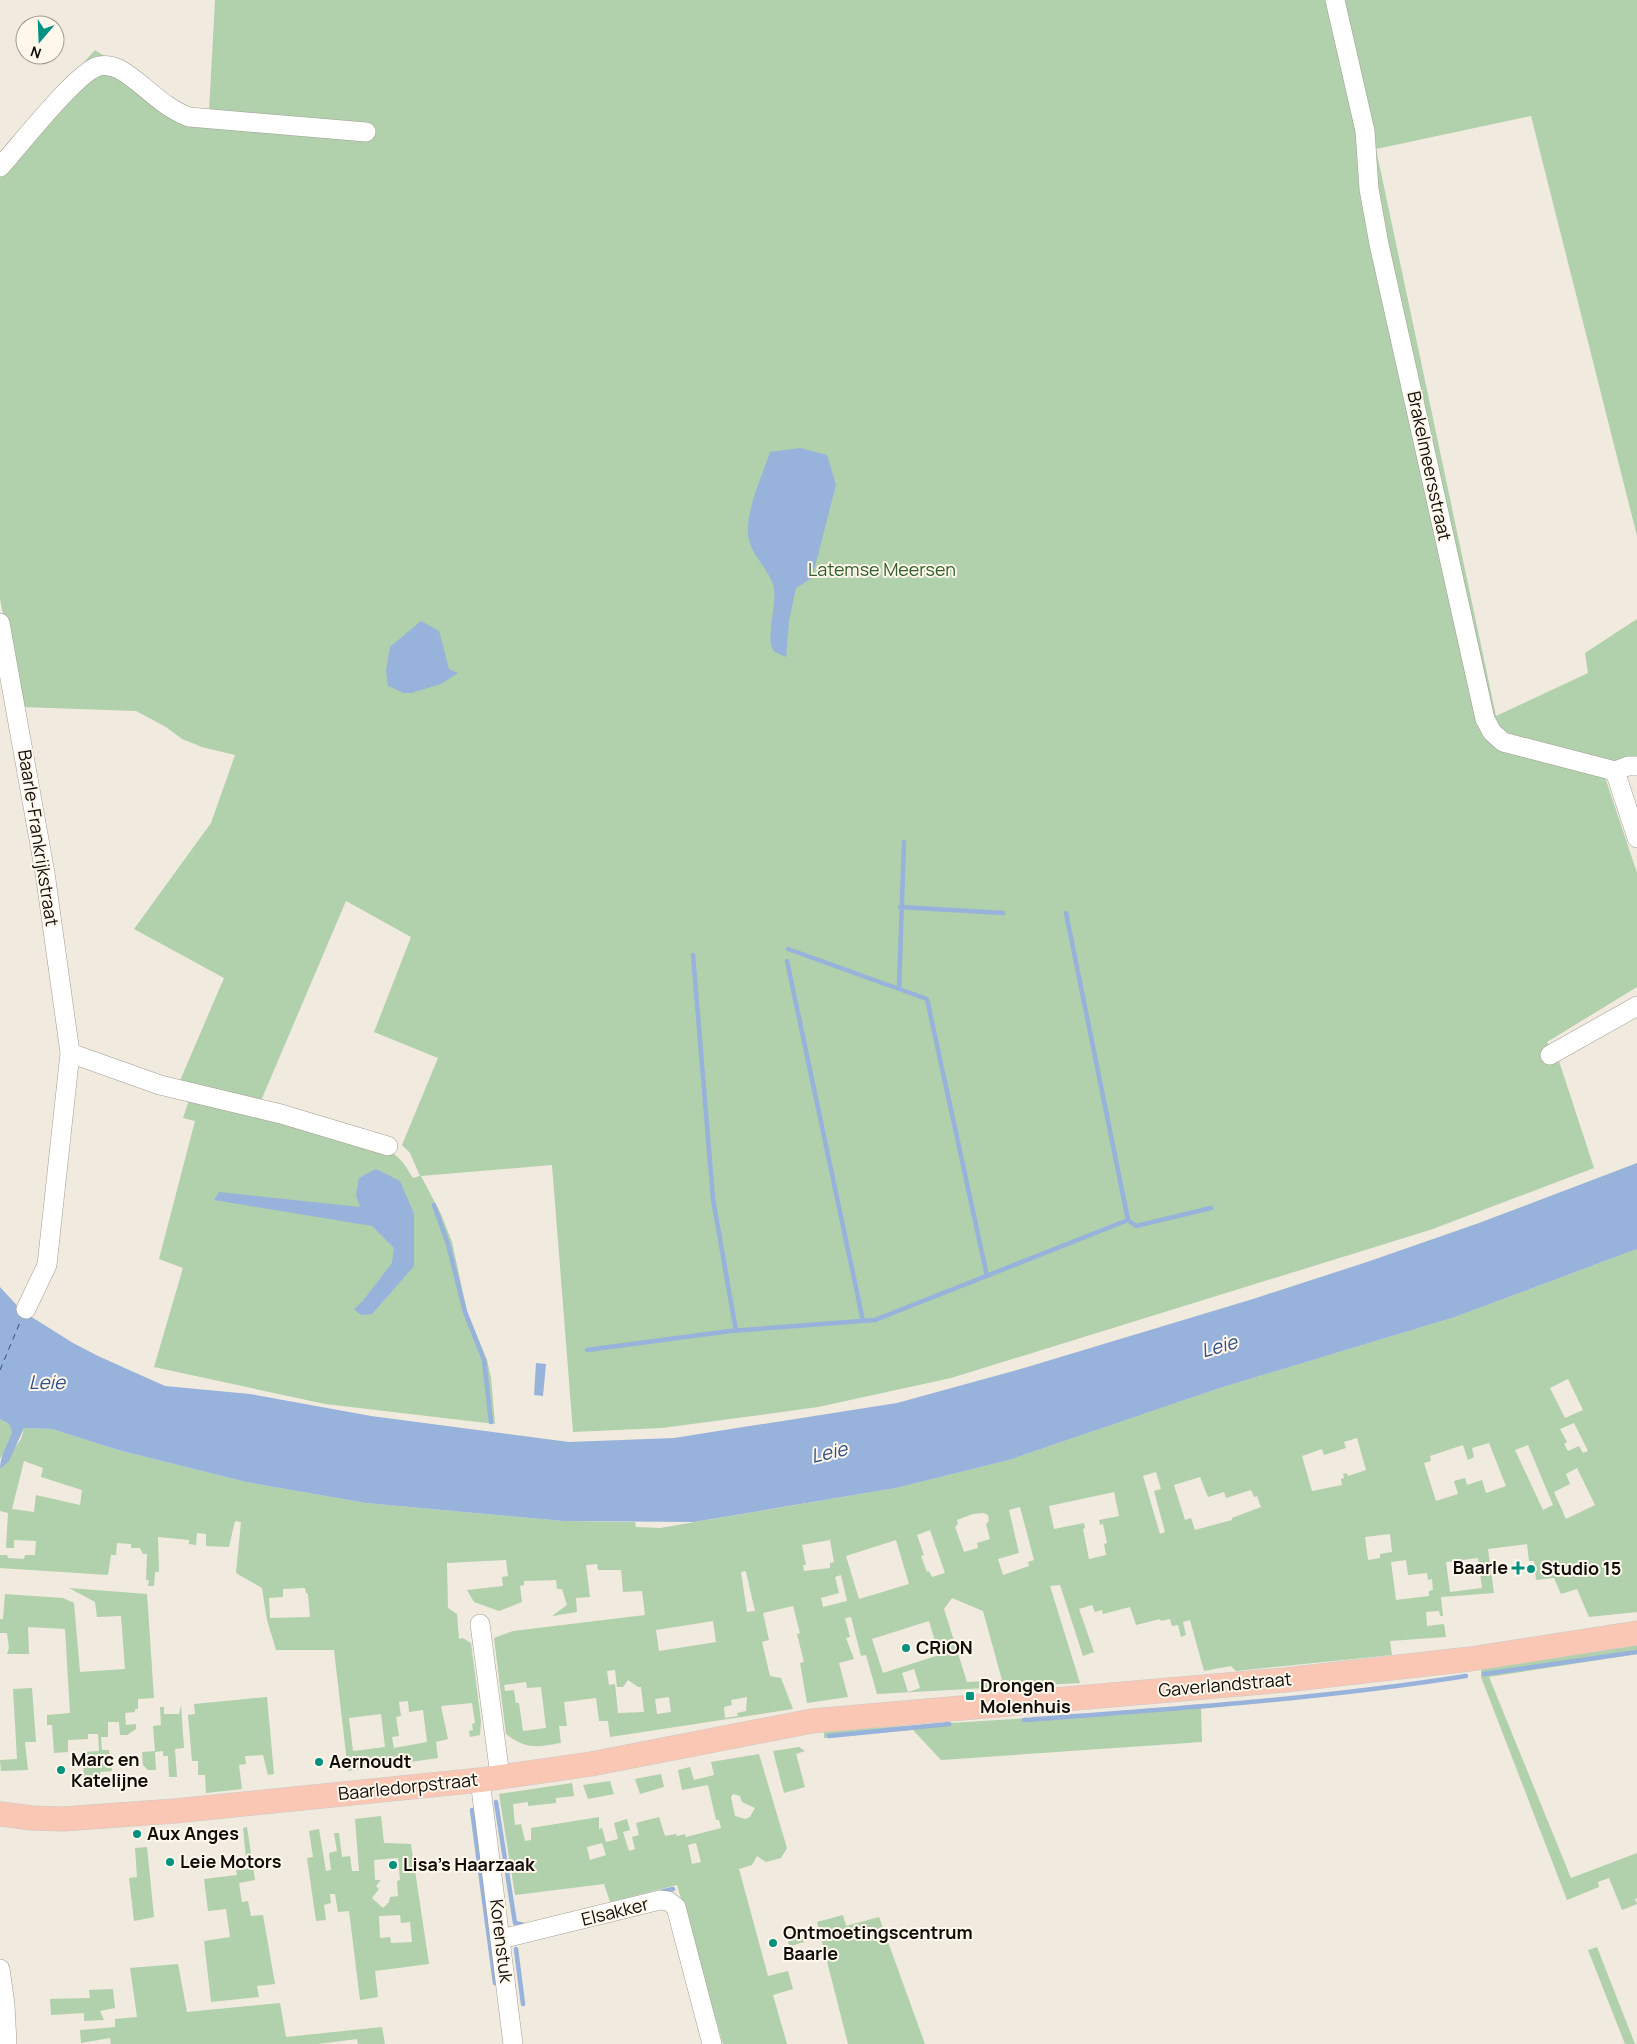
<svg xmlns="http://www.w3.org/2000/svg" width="1637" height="2044" font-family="Manrope,sans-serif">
<rect width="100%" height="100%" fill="#f1eade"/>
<path fill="#b1d0ac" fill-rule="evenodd" d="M215 0H1637V536L1531 116 1376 149 1496 716 1588 673 1585 653 1637 619V761L1598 771 1606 780 1637 873V987L1547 1042 1558 1058 1594 1168 1430 1230 951 1378 818 1407 745 1417 662 1428 573 1432 552 1165 421 1176 441 1214 452 1242 467 1311 487 1360 491 1378 495 1424 325 1404 154 1367 183 1268 159 1259 195 1121 183 1118 189 1100 383 1148C399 1155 404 1163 413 1178L420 1176 410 1153 402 1145 438 1058 374 1032 411 937 346 901 260 1103 179 1083 224 978 134 929 211 823 235 755 202 747 182 739 166 727 136 711 22 707 0 599V155L95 50 180 105 209 112Z
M1637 1249V1612L1589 1617 1577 1589 1561 1594 1554 1578 1536 1580 1534 1561H1529L1527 1544 1488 1549 1494 1593 1441 1597 1443 1616H1440L1439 1611 1426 1612 1427 1626 1444 1624 1446 1637 1390 1641 1392 1655 1236 1671 1231 1666 1204 1671 1190 1620 1183 1622 1186 1635 1181 1637 1178 1625 1172 1626 1170 1619 1161 1621 1160 1619 1136 1625 1130 1607 1103 1614 1102 1610 1095 1612 1092 1605 1079 1609 1094 1652 1083 1656 1060 1585 1050 1586 1080 1683 877 1694 866 1655 861 1656 851 1617 845 1618 850 1637 846 1638 854 1659 839 1663 848 1697 807 1703 800 1663 804 1662 797 1634 800 1633 793 1606 763 1613 769 1640 762 1642 770 1676 781 1678 793 1709 610 1737 608 1721H599L596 1698 564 1702 567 1726H559L561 1743C537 1747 527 1750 506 1734L494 1638 513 1631 645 1615 642 1591 623 1592 621 1570H598L597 1564 586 1565 590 1597 576 1598 577 1612 552 1616 567 1605 562 1589H557L556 1580 524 1581V1585L520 1586 522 1602 499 1611 474 1602 467 1590 503 1586 502 1577 508 1576 506 1560 447 1563 448 1608 457 1614 459 1639 463 1638 471 1643 481 1721 480 1735 470 1737 469 1731 473 1730 472 1724 475 1723 472 1703 441 1706 448 1739 436 1742 438 1758 348 1771 334 1650H276L267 1620 262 1588 236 1573 241 1522 235 1521 229 1547 206 1546V1534L197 1533 196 1545 189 1544V1540L158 1537 159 1572H155L154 1586H148L149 1580H146L147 1554H143L140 1548H131V1544L117 1543 116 1555H111L108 1575 0 1568V1555H7L8 1558 24 1559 25 1555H35L36 1541 14 1540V1548H6L8 1513 0 1511V1469L21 1439 24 1428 52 1429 118 1450 246 1482 366 1503 563 1521 635 1522 636 1527 660 1528 896 1488 1009 1460 1220 1388 1455 1317ZM1568 1379 1583 1410 1565 1418 1550 1388ZM1574 1423 1588 1451 1583 1453 1579 1446 1568 1451 1564 1444 1567 1442 1560 1429ZM1357 1438 1366 1470 1348 1476 1347 1473 1343 1474 1344 1478 1341 1479 1342 1485 1312 1491 1302 1456 1322 1449 1324 1455 1346 1448 1344 1442ZM1489 1443 1506 1486 1486 1493 1482 1480 1467 1485 1465 1478 1454 1481 1458 1494 1436 1501 1424 1463 1431 1461 1430 1456 1463 1445 1468 1460 1474 1457 1472 1448ZM1528 1445 1553 1505 1543 1510 1515 1450ZM24 1461 43 1468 41 1477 82 1490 80 1505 36 1495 34 1512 12 1509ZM1577 1468 1595 1505 1566 1519 1554 1492 1570 1484 1566 1474ZM1156 1472 1161 1489 1154 1491 1165 1532 1160 1534 1143 1476ZM1200 1477 1208 1497 1224 1492 1226 1498 1251 1490 1254 1497 1257 1496 1261 1507 1232 1518V1520L1195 1530 1191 1518 1185 1520 1174 1485ZM1114 1492 1119 1516 1099 1520 1100 1525 1103 1524 1107 1543 1104 1544 1106 1555 1089 1559 1083 1529 1085 1528 1084 1523 1054 1529 1049 1506ZM1020 1507 1034 1560 1028 1562 1029 1566 1003 1575 998 1559 1019 1553 1009 1510ZM984 1513 988 1515 989 1521 986 1524 990 1539 977 1543 978 1548 964 1552 955 1527 958 1524 957 1520 973 1514ZM930 1530 945 1573 932 1577 929 1571 927 1572 921 1556 924 1555 917 1535ZM1390 1534 1392 1552 1380 1554V1558L1368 1560 1365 1537ZM830 1540 834 1562 830 1563V1568L804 1571 803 1565H806L802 1545ZM896 1540 909 1584 859 1599 846 1556ZM1478 1558 1482 1588 1450 1592 1446 1562ZM1406 1560 1408 1575 1427 1573 1428 1580 1432 1579 1433 1590 1429 1591V1596L1396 1600 1391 1562ZM745 1571 746 1572 755 1611 747 1612 741 1572ZM841 1575 847 1601 823 1607 821 1598 839 1593 835 1577ZM305 1588 306 1593 308 1594 310 1617 270 1618 269 1598 283 1597V1589ZM952 1598 983 1611 1002 1680 967 1682 944 1609ZM713 1621 716 1642 659 1651 656 1630ZM929 1621 939 1655 883 1673 872 1639ZM914 1669 920 1688 908 1692 902 1673ZM615 1670 617 1687H623L628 1680 638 1687H641L644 1712 618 1713 615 1684 609 1685 607 1671ZM526 1682 527 1688 541 1687 546 1728 523 1731 519 1703H516L514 1690 505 1691 504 1685ZM669 1697 671 1712 657 1714 655 1699ZM747 1697 746 1711 737 1713 738 1716 725 1718 724 1707 732 1705 731 1700ZM408 1701 409 1712 423 1710 427 1742 394 1748 392 1737 399 1736 396 1717 401 1716 399 1702ZM381 1714 385 1747 353 1751 349 1718Z
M0 1419 9 1424 12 1432 8 1446 0 1459Z
M69 1588 147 1594 154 1698 138 1699V1709H135V1712L125 1713 126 1725 136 1724V1729L127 1735H120L119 1722H108V1737H101L102 1750H109L112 1771 100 1772V1777L83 1778 82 1776H84L82 1752 99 1751 98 1734H88V1739L68 1740V1752L54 1753 52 1725H47V1715L70 1713 65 1629 28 1627 29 1654H7L9 1648 7 1633H0V1619H3L5 1594 63 1598 74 1603 80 1672 125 1669 121 1616 97 1617 95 1602Z
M1637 1644V1654L1489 1677 1571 1878 1637 1853V1898L1635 1899 1637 1904 1622 1910 1609 1878 1598 1882 1599 1887 1567 1900 1481 1677V1670L1484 1667Z
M32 1688 36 1742H25L28 1770 1 1771 0 1760 17 1759 13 1689Z
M267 1697 274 1774 268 1775 263 1755 245 1756 246 1764 239 1765 242 1789 206 1793 205 1775H198V1761H192L188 1715 195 1714 194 1704Z
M181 1705 184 1748 175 1749 177 1777H169L168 1756H163V1751L155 1752 156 1770H148L143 1765 142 1752 155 1751 153 1726 161 1725 160 1707H164V1714H179Z
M1201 1707 1202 1742 941 1760 913 1730 824 1738V1731Z
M799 1747 805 1751 796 1754 805 1787 784 1793 773 1751Z
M759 1754 787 1848 781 1858 766 1862 757 1856 752 1865 739 1869 768 1976 788 1971 793 1989 773 1995 787 2044H723L677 1885 610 1902 604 1884 515 1895 499 1794 572 1783 574 1796 556 1798V1803L528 1806V1802L513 1804 515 1825 521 1824 525 1841 531 1840V1828L599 1817V1829L602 1828 606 1842 618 1839 614 1823 627 1819 630 1830 623 1832 629 1851 635 1849 632 1837 639 1835 636 1823 659 1817 665 1836 676 1834 677 1836 685 1834 686 1837 721 1828 719 1820H716L708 1785 682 1790 678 1770 690 1767 694 1780 714 1775 711 1762ZM733 1794 740 1796 742 1802 755 1808 750 1817 745 1819 735 1816 731 1797ZM602 1843 606 1855 590 1860 587 1847ZM696 1843 701 1862 692 1864 688 1845Z
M661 1774 664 1787 640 1794 635 1779Z
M610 1781 614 1794 588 1799 583 1785Z
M381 1816 384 1843 411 1844 429 1964 375 1971 378 1997 360 2000 349 1911 338 1912 335 1894H330L331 1903 324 1905 326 1920 316 1921 307 1858 313 1857 309 1831 319 1829 326 1871 331 1870 329 1853 337 1851 334 1833H339L342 1857 350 1856 352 1871H359L355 1819ZM398 1858 400 1880 397 1881 398 1896 390 1897 389 1902 383 1908 372 1898 379 1889 376 1886 381 1880H375L374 1860ZM400 1915 401 1923 410 1922 412 1942 391 1943 390 1937 380 1938 379 1916Z
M247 1827 255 1880 239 1883 242 1902 248 1901 251 1916 263 1915 275 1984 257 1986 259 1997 211 2002 204 1941 230 1937 226 1909 208 1911 204 1879 237 1875 236 1870 247 1869 243 1828Z
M147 1847 154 1917 134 1921 129 1878 137 1877 135 1848Z
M843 1915 846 1926 879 1917 925 2044H848L817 1922Z
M801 1932 804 1942 791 1946 788 1943V1935Z
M1597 1947 1635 2044H1625L1588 1950Z
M178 1964 187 2012 280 2003 286 2037 382 2027 385 2044H358L357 2039 318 2044H111L110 2038 81 2043 80 2030 115 2027V2019L137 2017 130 1968Z
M113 1989 115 2008 100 2011 104 2020 84 2021V2013L51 2015 50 1999 90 1998 89 1990Z"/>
<path fill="#97b2db" d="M800 448 827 455 836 485 812 578 796 588 789 621 786 657C783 655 778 654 775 652 764 643 777 604 774 589 770 567 747 554 748 530 748 504 762 477 770 452Z
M421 621 439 631 449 669 458 673 441 684 411 693H404L388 686 386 670 390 647Z
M1637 1163V1249L1455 1317 1220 1388 1009 1460 896 1488 694 1522 563 1521 366 1503 246 1482 118 1450 52 1429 24 1428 9 1461 0 1469C0 1455 8 1445 12 1432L9 1424 0 1419V1287L22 1311 73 1343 98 1356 165 1386 250 1394 371 1416 569 1442 674 1438 897 1403 1024 1368 1253 1299 1367 1262 1479 1223Z
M376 1169 400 1181 414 1214V1266L372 1314 361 1315 354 1309 362 1302 392 1263 394 1248 372 1226 214 1200 219 1192 360 1207 356 1195 359 1178Z
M536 1363 546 1364 543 1396 534 1395Z"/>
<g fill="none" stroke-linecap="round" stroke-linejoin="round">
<path stroke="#97b2db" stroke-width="4.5" d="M900 907 1003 913
M1066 913 1128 1220
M788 949 927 999 987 1276
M693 955 713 1199 736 1331
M787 961 863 1321
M899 989 904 842
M434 1205 448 1244 465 1312 484 1360 491 1422
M587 1350 730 1331 875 1320 1128 1220 1136 1226 1211 1208
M1484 1674 1637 1652
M1024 1720C1172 1709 1320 1699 1466 1676
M829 1736 949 1724
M496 1802 515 1923 524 1925
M472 1810 495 1983
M660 1892 673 1889
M516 1949 523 2004"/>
<path stroke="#2e5085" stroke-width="1" stroke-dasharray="6 5" stroke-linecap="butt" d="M0 1370 21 1320"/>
<g stroke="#a39c92" stroke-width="20">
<path id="minor" d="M1335 0 1365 131 1369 189 1379 244 1485 719 1492 732 1503 742 1615 771 1637 838
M0 167C20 145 73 77 96 67 104 64 112 66 119 69 144 83 161 107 189 117L366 132
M0 623 45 873 70 1053 47 1265 26 1309
M1615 771 1628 766H1637
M70 1053 160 1085 281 1114 388 1146
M1550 1055 1637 1006
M480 1624 500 1776
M480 1780 513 2044
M501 1939 660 1900 668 1901 676 1907 712 2044
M0 1969 5 2004 7 2044"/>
</g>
<g stroke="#cacac9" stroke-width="25">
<path id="major" d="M0 1814 32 1818 63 1819 175 1811 480 1780 591 1764 812 1721 1285 1680 1470 1659 1637 1633"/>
</g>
<use href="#minor" stroke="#fff" stroke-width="19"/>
<use href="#major" stroke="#f9c7b4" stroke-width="24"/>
</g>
<g fill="#01927f" stroke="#fff7eb" stroke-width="2">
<path d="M1515.5 1560.5h5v5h5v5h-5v5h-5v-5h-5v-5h5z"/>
<circle cx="1531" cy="1569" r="5"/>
<circle cx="906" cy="1648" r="5"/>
<rect x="965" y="1691" width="10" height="10" rx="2.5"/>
<circle cx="319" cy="1762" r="5"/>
<circle cx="61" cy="1770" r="5"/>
<circle cx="137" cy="1834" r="5"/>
<circle cx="170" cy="1862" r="5"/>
<circle cx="393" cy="1865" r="5"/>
<circle cx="773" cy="1943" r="5"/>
</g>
<g text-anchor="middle" stroke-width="4" stroke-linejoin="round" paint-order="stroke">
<g font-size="18" fill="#100e0a" stroke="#fff7eb">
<text transform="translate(1429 466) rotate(78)" y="6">Brakelmeersstraat</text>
<text transform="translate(38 838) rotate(81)" y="6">Baarle-Frankrijkstraat</text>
<text transform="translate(1225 1685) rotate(-5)" y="6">Gaverlandstraat</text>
<text transform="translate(408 1787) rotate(-6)" y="6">Baarledorpstraat</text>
<text transform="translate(615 1912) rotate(-14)" y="6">Elsakker</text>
<text transform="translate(501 1941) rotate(83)" y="6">Korenstuk</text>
</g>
<g font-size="18" fill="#305f2a" stroke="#fff7eb">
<text x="882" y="576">Latemse Meersen</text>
</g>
<g font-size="18" font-weight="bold" fill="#100e0a" stroke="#fff7eb" text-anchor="start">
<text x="1508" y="1574" text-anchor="end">Baarle</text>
<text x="1541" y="1575">Studio 15</text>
<text x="916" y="1654">CRiON</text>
<text x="980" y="1692">Drongen<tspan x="980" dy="21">Molenhuis</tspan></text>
<text x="71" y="1766">Marc en<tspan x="71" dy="21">Katelijne</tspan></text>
<text x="329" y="1768">Aernoudt</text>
<text x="147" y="1840">Aux Anges</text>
<text x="180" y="1868">Leie Motors</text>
<text x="403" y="1871">Lisa's Haarzaak</text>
<text x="783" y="1939">Ontmoetingscentrum<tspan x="783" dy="21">Baarle</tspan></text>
</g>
<g font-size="19" font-style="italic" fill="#2e5085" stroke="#fff7eb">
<text transform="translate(1219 1346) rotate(-16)" y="7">Leie</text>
<text x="47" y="1389">Leie</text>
<text transform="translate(829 1452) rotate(-13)" y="7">Leie</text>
</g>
</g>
<g transform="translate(40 40) rotate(199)"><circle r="24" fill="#fff7eb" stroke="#9f9a91"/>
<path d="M0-4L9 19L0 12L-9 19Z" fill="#01927f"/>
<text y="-8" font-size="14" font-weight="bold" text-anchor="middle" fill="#100e0a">N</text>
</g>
</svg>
